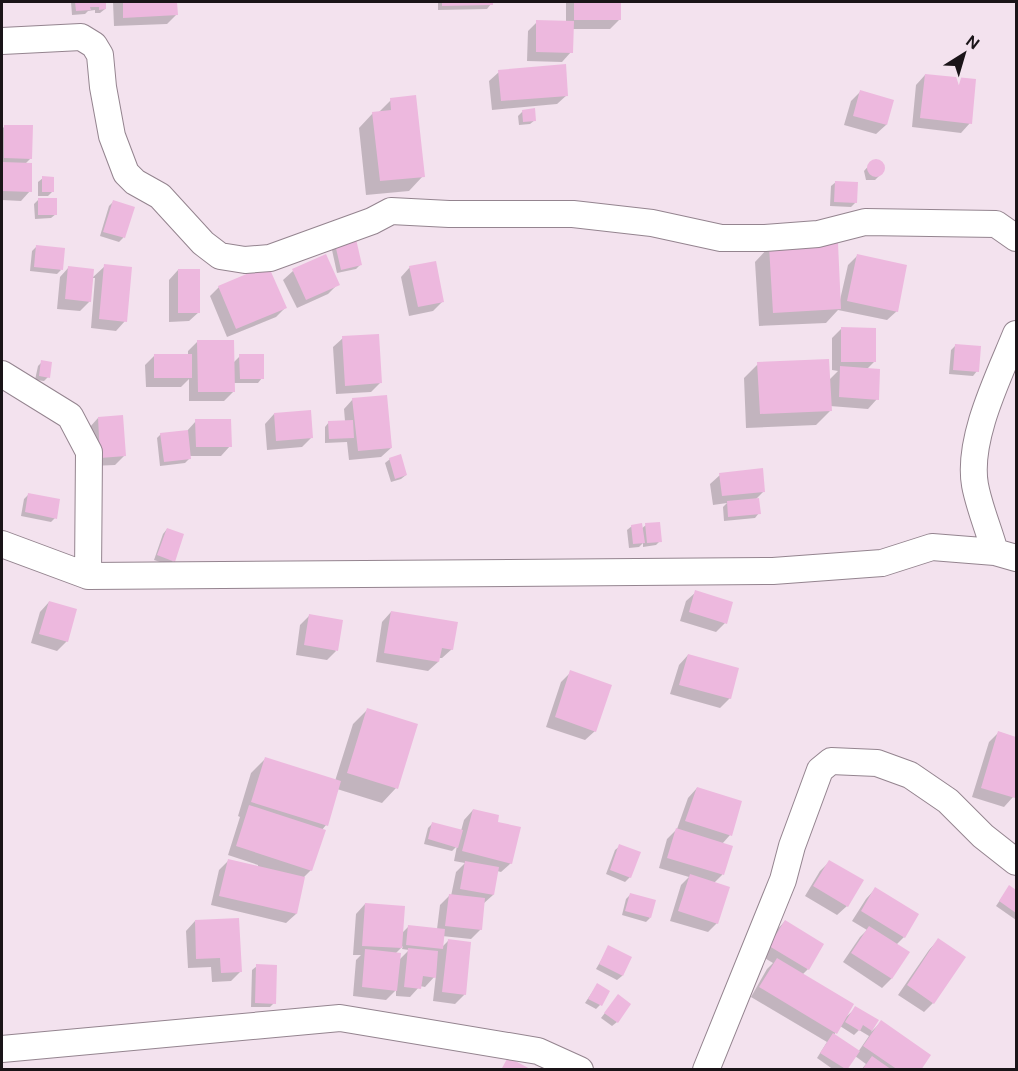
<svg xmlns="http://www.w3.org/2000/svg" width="1018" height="1071" font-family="'DM Sans',sans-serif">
<rect width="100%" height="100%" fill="#f3e2ee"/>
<path fill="#0003" fill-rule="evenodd" d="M71 2H104L105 9 100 13H95V10L88 11 85 14 72 15Z
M113 2H176V15L167 24 114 26Z
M438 2H491V4L487 9 438 10Z
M566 2H620L619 20 610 29H572L571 52 562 62 527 61 528 31 537 22 566 23Z
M499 72 567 95 557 104 492 110 489 81Z
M925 75 970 123 961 133 912 127 916 85Z
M860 92 892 101 886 125 876 134 844 125 851 101Z
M391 100 423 176 409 191 366 195 359 128 373 113H378Z
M523 111 535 120 530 124 519 125 518 116Z
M4 127 31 158 25 164 30 191 21 201 2 200V129Z
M876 161 881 162 884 166V171L875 180H866L864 171 872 162Z
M43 178 52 192 48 196H38V182Z
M836 182 856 202 851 207 830 206 831 186Z
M39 199 56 214 51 218 35 219 34 204Z
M113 202 133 208 123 238 119 242 100 236 109 206Z
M336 245 360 265 356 269 337 273 332 250Z
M37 246 61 270 57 274 30 271 32 251Z
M769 247 840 300 848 265 857 256 897 311 887 320 838 310 826 323 759 326 755 262Z
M105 266 125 321 116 331 91 328 95 278H92Z
M69 267 90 301 80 311 57 309 60 277Z
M410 267 443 301 433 311 409 316 401 277Z
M178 270 199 312 189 321 169 322V280Z
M293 271 338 284 328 294 297 308 283 280Z
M219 287 285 308 276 317 227 337 210 296Z
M841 329 875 361 867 369 877 399 868 409 830 406V411L816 425 746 428 744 378 758 364 829 380 838 371 832 370V338Z
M343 338 380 383 371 392 336 394 333 347Z
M198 341 233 363 240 356 262 378 258 383H234V391L224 401H189V379L181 387H146L145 365 155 355 188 356V351Z
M956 345 977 371 973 376 949 374 951 350Z
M42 362 48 377 44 381 35 380 38 366Z
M353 399 391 448 381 457 349 460 347 442 325 443V427L329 422 345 421 344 409Z
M274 414 311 438 302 447 267 450 265 424Z
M98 418 124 456 115 465 91 466 89 428Z
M196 421 230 446 221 456H189V459L185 463 160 466 157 438 161 434 186 432Z
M390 459 406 475 401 479 391 482 385 463Z
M720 475 764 491 755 500 759 513 755 518 724 521 723 507 727 503 713 505 710 484Z
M29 494 55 518 51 522 21 516 24 499Z
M646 525 660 541 656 545 643 547V543L639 547 629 548 627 530 632 526 641 529Z
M167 529 173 561 169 565 154 560 163 534Z
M696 592 725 623 716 632 680 621 686 601Z
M49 602 67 641 57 651 31 643 40 612Z
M391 612 452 649 442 658H439L438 662 428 671 376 662 382 622Z
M309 616 336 651 327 660 296 655 300 625Z
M688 655 730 698 720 708 670 694 679 665Z
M571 672 595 731 585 740 546 727 561 682Z
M367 710 416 725 396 788 382 803 337 789 326 825 321 831 311 870 304 877 296 914 286 923 211 905 219 870 228 861 258 868V865L228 855 240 817 238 816 251 773 265 759 335 781 353 724Z
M999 732 1016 738V787L1013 797 1004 807 972 797 989 742Z
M697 788 730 835 722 844 731 847 722 875 714 883 717 923 708 932 670 921 681 885 689 877 659 868 667 839 677 829 688 798Z
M473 810 496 823 511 863 501 872 497 871 493 895 483 904 481 929 471 939 442 936 441 948 448 941 465 994 455 1004 433 1001 436 975 425 987 420 986 410 997 396 996V990L386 1000 353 996 356 960 361 955H353L356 914 365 904 402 933 409 926 437 929 440 905 449 896H451L456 872 465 863 454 861 457 846 452 851 424 844 428 828 432 824 461 831 464 820ZM403 946 402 949 409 950 399 960 395 954Z
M620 846 630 877 625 882 606 874 615 850Z
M829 862 847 906 837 915 805 896 820 871Z
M1009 887 1016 892V920L996 906Z
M875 889 904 937 896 945 908 953 891 979 882 988 843 962 860 937 867 930 852 921 866 899Z
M630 895 650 918 646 922 622 915 626 899Z
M195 921 240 972 231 981 212 982 211 967 188 968 186 931Z
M785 921 808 969 802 975 846 1017 856 1008 877 1021 871 1032 881 1022 919 1070H861L866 1064 855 1056 845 1070H834L817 1058 827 1042 751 997 767 969 773 963 761 956 776 931ZM840 1026 854 1035 859 1030 869 1036 858 1052 834 1035Z
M938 940 933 1003 924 1012 898 995 929 950Z
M609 947 630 958 622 976 617 980 596 969Z
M257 966 274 1003 270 1007H251L252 970Z
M597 985 600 1005 596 1009 585 1003Z
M614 1001 617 1022 612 1026 601 1018Z"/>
<path fill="#edb8de" d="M75 2H106V9L99 10V7H90L91 10 76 11Z
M123 2H177L178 15 123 18Z
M442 2H493V5L442 6Z
M574 2H621V20H574Z
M536 20 574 21 573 53 536 52Z
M566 64 568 96 501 101 498 70Z
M925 74 976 79 972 124 920 118Z
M860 90 894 100 887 125 853 116Z
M416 95 425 177 380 181 372 112 391 110 390 98Z
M535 108 536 121 523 122 522 110Z
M4 125H33L32 159 4 158Z
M867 168a9 9 0 1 1 18 0a9 9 0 1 1-18 0Z
M2 162 32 163V192L2 191Z
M42 176 54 177V192H42Z
M835 181 858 182 857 203 834 202Z
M38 198H57V215H38Z
M113 200 135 207 125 238 103 232Z
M356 239 362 265 341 270 335 244Z
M838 243 841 309 773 313 769 246Z
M36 245 65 248 63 270 34 267Z
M326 254 340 285 306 300 292 269Z
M857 254 907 265 898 312 847 301Z
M436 261 444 302 418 307 409 266Z
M104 264 132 267 127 322 99 319Z
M268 265 287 308 236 329 218 286Z
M68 266 94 269 91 302 65 299Z
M178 269H200V313H178Z
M841 327 876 328V362H841Z
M379 334 382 383 345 386 342 336Z
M197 340H234L235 392H198Z
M955 344 981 346 979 372 953 370Z
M154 354H192V378H154Z
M239 354H264V379H240Z
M829 359 832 411 760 414 757 362Z
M41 360 52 362 50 378 39 376Z
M840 366 880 369 879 400 839 397Z
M387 395 392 448 358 451 352 398Z
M311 410 313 438 276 441 274 413Z
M123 415 126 456 100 458 98 417Z
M195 419H231L232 447H196Z
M353 420 354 438 329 439 328 421Z
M188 430 191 459 164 462 160 433Z
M401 454 407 475 395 479 389 458Z
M763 468 765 492 722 496 719 473Z
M28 493 60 499 57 519 25 512Z
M759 498 761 514 728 517 727 501Z
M660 522 662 542 647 543 645 523Z
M642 523 645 543 633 544 631 525Z
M167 528 184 534 175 562 157 555Z
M695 590 733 602 727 624 689 612Z
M49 601 77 609 68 642 39 634Z
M391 611 458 622 453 650 442 648 439 662 384 653Z
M309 614 343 620 338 651 304 645Z
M688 654 739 668 731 699 679 685Z
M570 670 612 685 596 732 555 717Z
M367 708 418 724 398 789 347 773Z
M998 731 1016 737V792L1015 798 981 788Z
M265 757 341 781 328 826 251 802Z
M697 787 742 801 732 836 685 821Z
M249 805 326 830 312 871 236 846Z
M473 809 499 815 498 822 521 827 512 864 462 851Z
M432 822 463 830 458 848 428 839Z
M676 828 733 846 724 875 667 858Z
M619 844 641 852 631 878 610 870Z
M228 859 305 877 297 914 219 896Z
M829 860 864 880 848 907 813 886Z
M465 861 499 867 494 895 460 889Z
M690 874 730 887 718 924 678 911Z
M1009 885 1016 890V913L999 901Z
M875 887 919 914 905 938 861 911Z
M630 893 656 900 651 918 625 911Z
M449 894 485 898 482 930 445 926Z
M365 903 405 906 402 948 362 946Z
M239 918 242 972 221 973 220 958 196 959 195 920Z
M785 920 824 944 809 970 769 946Z
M408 925 445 929 443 949 406 945Z
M869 926 910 952 892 979 851 953Z
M938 938 966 957 934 1004 907 985Z
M448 939 471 942 466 995 442 992Z
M608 945 632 957 623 976 599 964Z
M408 948 438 951 436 978 423 976 421 989 404 987Z
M365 949 401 953 397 991 362 987Z
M777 958 854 1004 837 1034 759 987Z
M256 964 277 965 276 1004 255 1003Z
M597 983 610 991 602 1006 588 999Z
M618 994 631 1004 618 1023 604 1013Z
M855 1006 879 1020 872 1031 863 1025 860 1031 845 1022Z
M881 1020 931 1055 921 1070H898L863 1046Z
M833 1033 860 1051 847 1070 820 1053Z
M872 1056 892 1070H862Z
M508 1057 532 1070H501Z"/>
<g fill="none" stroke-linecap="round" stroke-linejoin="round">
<g stroke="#94848f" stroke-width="28">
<path id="street" d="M2 41 81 37 94 45 100 55 103 87 112 136 126 173 135 182 160 196 203 243 220 256 245 260 270 258 372 221 391 211 449 214H573L652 223 721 238H765L818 234 865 222 996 224 1016 238
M2 374 70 416 89 452 88 576 2 544
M995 552C989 530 979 507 975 485 967 439 999 376 1016 334
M88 576 773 571 882 563 932 547 995 552 1016 558
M2 1049 340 1018 538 1051 580 1070
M706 1070 783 880 792 846 820 770 831 761 877 763 910 775 948 801 983 836 1016 862"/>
</g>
<use href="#street" stroke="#fff" stroke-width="26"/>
</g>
<rect width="1018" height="1071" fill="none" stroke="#1a1418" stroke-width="6"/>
<g transform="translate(964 54) rotate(37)" stroke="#f3e2ee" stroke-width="4.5" paint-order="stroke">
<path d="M0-4.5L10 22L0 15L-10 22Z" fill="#1a1418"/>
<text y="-9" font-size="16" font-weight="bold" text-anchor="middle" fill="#1a1418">N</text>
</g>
</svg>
